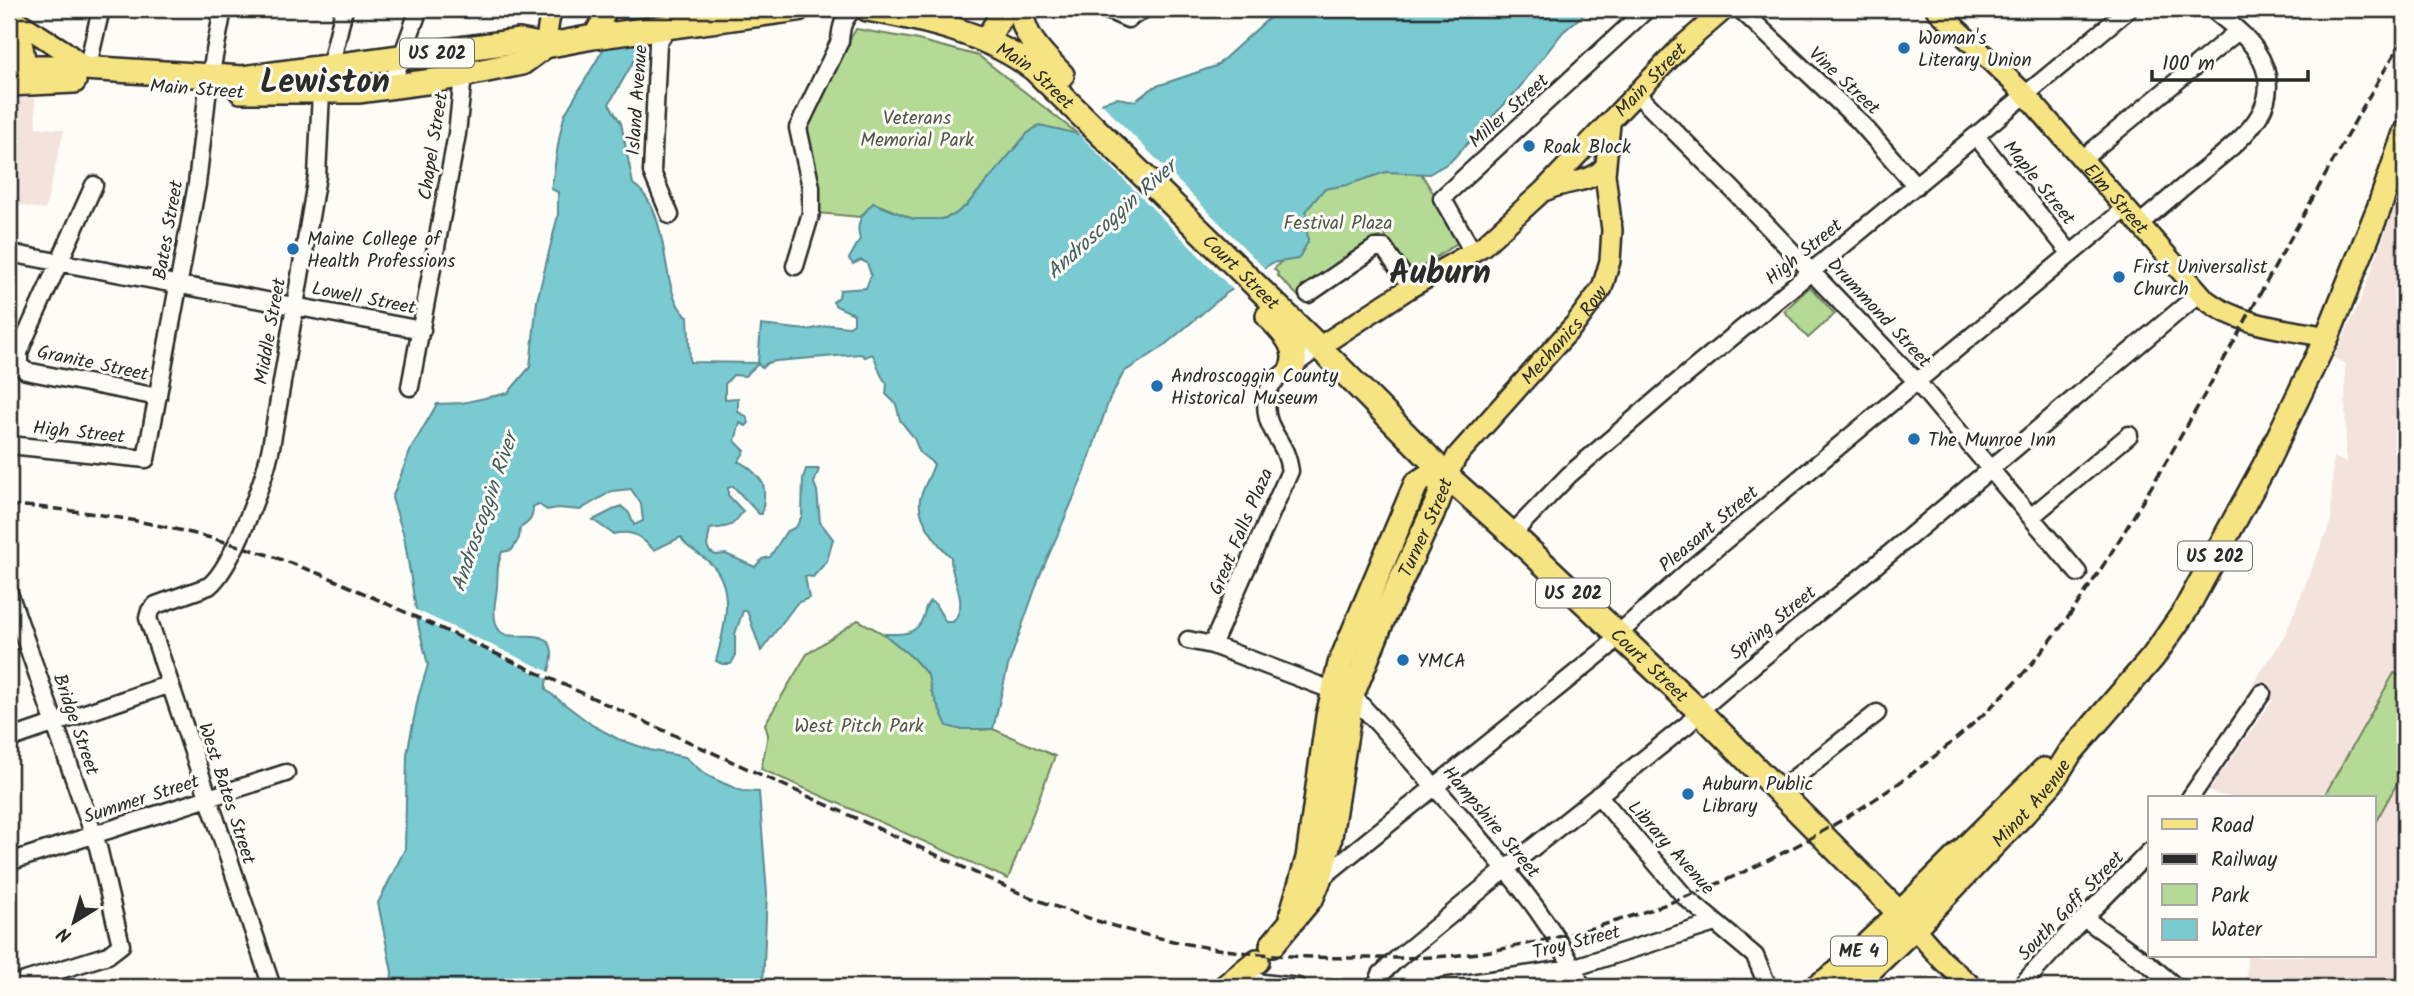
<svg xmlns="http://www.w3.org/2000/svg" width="2414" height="996" font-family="Kalam,sans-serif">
<rect width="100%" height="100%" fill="#fdfcf7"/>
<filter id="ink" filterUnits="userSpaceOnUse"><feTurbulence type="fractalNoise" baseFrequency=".0143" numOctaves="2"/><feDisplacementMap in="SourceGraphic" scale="14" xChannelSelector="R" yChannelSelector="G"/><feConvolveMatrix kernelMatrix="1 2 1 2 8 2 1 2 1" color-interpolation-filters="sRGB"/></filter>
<g filter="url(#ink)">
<path fill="#f4e2dc" d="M9 98H35L36 127 64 130 45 210 11 203 9 213Z
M2405 179V987H2246L2247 956H2374V798H2237L2214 794 2209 790 2273 700 2252 685 2284 638 2331 521 2333 457 2346 463 2345 363 2334 358 2361 299Z"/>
<path fill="#b5da95" stroke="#708260" stroke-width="2" d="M856 29 914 39 979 56 1078 134 1039 125 1027 134 967 205 954 215 942 219H913L874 203 860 217 818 213 798 128Z
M526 50 408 76 406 69 407 66Z
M1416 165 1462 240 1411 274 1384 234 1312 280 1319 290 1303 301 1277 275 1278 273 1274 269 1286 256 1304 195C1313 192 1324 186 1333 185 1347 184 1355 185 1364 173Z
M1810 287 1835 314 1808 338 1784 311Z
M858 620 884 634 913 658 928 675 932 693 981 730 993 729 1055 756 1008 879 761 769 768 735 765 724 807 654Z
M2394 673 2405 679V769L2374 825V798H2323Z"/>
<path fill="#79cad1" stroke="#5a8a8f" stroke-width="2" d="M627 9H664L609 104 621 123 633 184C674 211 657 295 688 317L690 362 758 363 761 325 807 330 831 325 848 327 854 323V314L836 306 833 302 839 297 840 290 866 288 871 275 867 263 861 260 853 264 849 259 860 239C855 222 862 215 873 203L913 219H942L954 215 967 205 1027 134 1039 125 1078 134 1103 102 1117 98 1135 101 1154 87 1216 66 1279 9H1590L1563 32 1515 93 1450 162 1429 174 1386 172 1347 185 1324 189 1306 211 1308 242 1298 259 1272 263 1224 295 1160 349 1124 372 1109 400 1084 474 1040 575 1008 666 993 729H958L947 726 932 693 928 675 913 658 884 634C901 634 917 636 923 617 926 610 924 607 930 601L935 604 946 622H953C971 600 950 582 951 557 938 545 917 519 920 500 920 494 932 472 934 464L920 453 914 438 900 420 896 404 886 394 887 383C878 376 879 363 872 354L865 357 861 354 776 361 767 363 762 368 758 364 745 376 733 375 725 384V399L738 398V412L746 416 749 423 746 426 740 423 735 441 745 451 738 462C744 462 759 476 763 484 766 492 763 506 762 514H759L733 486 728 488V495L743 511C731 529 730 526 710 529L707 546 710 552 716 555 726 554 755 567 762 559 770 557 786 532 796 527 802 516 803 479 806 469H819L814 483 817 491 820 522 833 539 827 561 813 577 805 576 809 598 797 603 761 651 747 611H743L735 634V657L731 664H722L716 661C724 630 737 586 709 562 700 553 686 549 681 537L654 550C639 536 635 530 613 534L593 520 621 506 629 513 634 525 643 521 641 504 631 489 612 491 580 510 558 508 547 510 538 504 533 507C533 518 530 522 520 528L519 538 512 550 502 552C495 567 499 579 496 595 485 660 531 623 548 642 559 655 544 676 546 690L592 725 618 739 650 750 685 757 706 775 723 783 742 791 759 792 767 893 763 987H391L392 972 378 903 405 849 407 754 418 698 428 665 419 628 404 536 392 498 411 449 437 404 462 403 508 393 530 367 537 301 558 215V192L551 189C556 165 557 139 565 114Z"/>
<path fill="#fdfcf7" d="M1099 101 1267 271 1235 292 1075 130Z
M414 609 552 673 550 680 414 617Z"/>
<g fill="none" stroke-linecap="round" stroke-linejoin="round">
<g stroke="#2b2b2b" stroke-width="21">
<path id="minor" d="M1105 9 1128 19 1144 9
M1740 9 1859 121 1916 186
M667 28 658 43 652 172 670 215
M87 69 101 9
M391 87 419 9
M1636 93 1733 190 1917 382 2078 573
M1976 136 2071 254
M2081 160 2238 31
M94 185 24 340 19 353V365L26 371 158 397
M2138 225C2159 208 2179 190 2200 173 2239 141 2293 105 2255 49 2244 33 2226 21 2212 9
M1473 252 1442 198 1647 9
M9 253 422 330
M795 266 811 213V187L798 128 840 41C841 27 843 18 854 9
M1308 294 1375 248H1384L1411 287
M410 387 457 134 463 76
M9 445 146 459 197 184 208 88 223 9
M2031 517 2129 435
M1512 534 1569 475 1668 390 2129 9
M9 593 98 847 121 945 108 955 9 986
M1188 640 1212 645 1334 691 1352 695C1393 740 1433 785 1473 830 1515 880 1556 927 1582 987
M1212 645 1290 471C1286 445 1277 442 1269 422 1265 411 1265 393 1272 384 1278 376 1310 354 1319 347
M9 739 170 684
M1778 791 1877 713
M1598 795 1685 897 1755 956 1768 987
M2190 798 2262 693
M9 862 286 773
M1319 880 1608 647 1617 635 1693 567 2125 209
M2084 918 2150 965 2176 987
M1241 976 1263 983 1298 987
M272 987 148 618 150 611 156 605 209 586C233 567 265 478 271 447L317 176 321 92 330 68 344 9
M1376 987 1381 974 1397 959 1506 869 1688 724 1699 711C1763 655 1830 604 1895 549 1997 464 2099 379 2200 293
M1443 987 1572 968 1715 923
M2020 987 2073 929 2150 851"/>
</g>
<g stroke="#2b2b2b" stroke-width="24">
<g id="major">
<path id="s1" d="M1936 9 2026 95 2206 300C2240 326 2287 329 2327 337"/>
<path d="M9 16 63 50 87 69"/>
<path d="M9 21C26 38 25 59 26 82"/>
<path d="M593 37 608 9"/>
<path d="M545 46 551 9"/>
<path d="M1547 190C1566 180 1592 184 1605 166"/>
<path id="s2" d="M1319 347 1411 287 1483 246 1543 191 1680 48 1725 9"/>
<path id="s3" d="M1447 476 1457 456 1576 323 1602 288 1610 261 1612 230 1605 174 1610 124"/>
<path d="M1914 928 1943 961 1973 987"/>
</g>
</g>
<g stroke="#2b2b2b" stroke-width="28">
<g id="highway">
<path id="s4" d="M867 9C924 19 987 33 1034 69L1319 347 1447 476 1512 534 1699 711 1914 928"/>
<path d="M1021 9C1023 38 1043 55 1062 75"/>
<path d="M986 41 1005 9"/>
<path d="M9 67H68L243 78 519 41 545 46 593 37 798 9"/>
<path d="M9 84 74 81"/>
<path d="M241 91H358L433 81 522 63 545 46"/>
<path d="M1268 316C1282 331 1302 348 1291 370"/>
<path d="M1292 913 1308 858 1328 716 1340 664 1416 484 1425 478 1447 476"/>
<path id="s5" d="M1272 945 1312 897 1319 880 1329 843 1352 695 1382 621 1437 503 1447 476"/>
<path d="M1225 987 1257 961"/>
<path d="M1817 987 1837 973 1900 913 2044 770"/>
<path id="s6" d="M1852 987 1914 928 2024 813 2051 783 2070 753 2153 657 2185 611 2265 465 2327 337 2379 208 2405 133"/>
</g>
</g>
<use href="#minor" stroke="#fdfcf7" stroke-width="16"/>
<use href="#major" stroke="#f6e381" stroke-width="19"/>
<use href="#highway" stroke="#f6e381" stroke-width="23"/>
<path stroke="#2b2b2b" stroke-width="3.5" stroke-dasharray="10 5" stroke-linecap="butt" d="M9 505C93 510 175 526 256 551 279 558 303 568 326 576L1024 895C1070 912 1116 929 1164 939 1224 953 1285 957 1346 958 1392 958 1438 959 1484 952 1594 934 1698 898 1796 846 1884 799 1969 738 2034 661 2077 610 2113 551 2147 494 2204 399 2255 302 2309 205 2340 149 2369 92 2405 38"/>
</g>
</g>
<g fill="#1f6fb2" stroke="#fdfcf7" stroke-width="2.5">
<circle cx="1904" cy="48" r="7"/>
<circle cx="1529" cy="146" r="7"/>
<circle cx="293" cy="249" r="7"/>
<circle cx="2119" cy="277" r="7"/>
<circle cx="1157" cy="386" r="7"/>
<circle cx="1914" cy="439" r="7"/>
<circle cx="1403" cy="660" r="7"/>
<circle cx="1688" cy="794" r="7"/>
</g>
<g text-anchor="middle" stroke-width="6" stroke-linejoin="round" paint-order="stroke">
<g fill="#fdfcf7" stroke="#6a6a68" stroke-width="2">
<rect x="400" y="38.5" width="74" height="29" rx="5"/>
<rect x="2178" y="541.5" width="74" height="29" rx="5"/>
<rect x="1536" y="578.5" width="74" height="29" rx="5"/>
<rect x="1831" y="936.5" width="56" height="29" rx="5"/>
</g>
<g font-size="18" font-weight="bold" fill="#2b2b2b">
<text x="437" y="59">US 202</text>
<text x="2215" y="562">US 202</text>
<text x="1573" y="599">US 202</text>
<text x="1859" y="957">ME 4</text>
</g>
<g font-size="19" fill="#2b2b2b" stroke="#fdfcf7" text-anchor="start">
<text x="1918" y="44">Woman's<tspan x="1918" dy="22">Literary Union</tspan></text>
<text x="1543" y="153">Roak Block</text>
<text x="307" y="245">Maine College of<tspan x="307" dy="22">Health Professions</tspan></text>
<text x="2133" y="273">First Universalist<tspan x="2133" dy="22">Church</tspan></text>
<text x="1171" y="382">Androscoggin County<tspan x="1171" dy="22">Historical Museum</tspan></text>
<text x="1928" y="446">The Munroe Inn</text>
<text x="1417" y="667">YMCA</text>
<text x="1702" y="790">Auburn Public<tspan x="1702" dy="22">Library</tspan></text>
</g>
<g font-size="19" fill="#2b2b2b" stroke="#fdfcf7">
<text dy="7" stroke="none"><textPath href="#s4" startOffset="184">Main Street</textPath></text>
<text dy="7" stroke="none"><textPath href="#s2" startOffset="429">Main Street</textPath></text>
<text transform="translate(1845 80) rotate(43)" y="7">Vine Street</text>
<text transform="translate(197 88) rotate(4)" y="7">Main Street</text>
<text transform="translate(636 100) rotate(-86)" y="7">Island Avenue</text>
<text transform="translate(1508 110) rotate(-42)" y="7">Miller Street</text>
<text transform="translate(432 146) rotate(-81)" y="7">Chapel Street</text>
<text transform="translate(2040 182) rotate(51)" y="7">Maple Street</text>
<text dy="7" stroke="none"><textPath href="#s1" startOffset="262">Elm Street</textPath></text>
<text transform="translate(167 230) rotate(-80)" y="7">Bates Street</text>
<text transform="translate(1803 251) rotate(-39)" y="7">High Street</text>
<text dy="7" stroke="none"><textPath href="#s4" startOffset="469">Court Street</textPath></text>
<text transform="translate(364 297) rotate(11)" y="7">Lowell Street</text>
<text transform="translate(1880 312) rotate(47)" y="7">Drummond Street</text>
<text transform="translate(269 331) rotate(-80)" y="7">Middle Street</text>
<text dy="7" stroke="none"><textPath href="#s3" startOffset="184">Mechanics Row</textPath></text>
<text transform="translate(93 362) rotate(12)" y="7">Granite Street</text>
<text transform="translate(79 431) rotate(6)" y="7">High Street</text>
<text transform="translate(1708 528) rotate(-40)" y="7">Pleasant Street</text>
<text transform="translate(1240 531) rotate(-67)" y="7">Great Falls Plaza</text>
<text dy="7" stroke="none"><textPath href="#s5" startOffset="452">Turner Street</textPath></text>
<text transform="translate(1772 622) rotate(-39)" y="7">Spring Street</text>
<text dy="7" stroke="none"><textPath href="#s4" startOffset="1036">Court Street</textPath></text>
<text transform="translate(77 724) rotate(71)" y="7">Bridge Street</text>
<text transform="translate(228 793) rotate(72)" y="7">West Bates Street</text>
<text transform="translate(141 798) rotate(-18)" y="7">Summer Street</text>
<text dy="7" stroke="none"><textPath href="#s6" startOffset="257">Minot Avenue</textPath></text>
<text transform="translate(1492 821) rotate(50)" y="7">Hampshire Street</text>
<text transform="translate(1672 847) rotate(48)" y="7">Library Avenue</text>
<text transform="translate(2070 905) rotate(-46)" y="7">South Goff Street</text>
<text transform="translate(1576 941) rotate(-14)" y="7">Troy Street</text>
</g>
<g font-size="19" fill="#4e5746" stroke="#fdfcf7">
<text x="917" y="124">Veterans<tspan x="917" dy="22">Memorial Park</tspan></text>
<text x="1338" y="229">Festival Plaza</text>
<text x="859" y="732">West Pitch Park</text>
</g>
<g font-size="21" font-style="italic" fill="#425b5d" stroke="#fdfcf7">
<text transform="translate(1111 219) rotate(-42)" y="7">Androscoggin River</text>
<text transform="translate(484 512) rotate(-71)" y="7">Androscoggin River</text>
</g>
<g font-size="33" font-weight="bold" fill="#2b2b2b" stroke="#fdfcf7">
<text x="325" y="92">Lewiston</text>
<text x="1440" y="283">Auburn</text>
</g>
</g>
<rect width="2414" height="996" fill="none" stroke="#fdfcf7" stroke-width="35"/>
<rect x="18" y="18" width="2379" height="961" fill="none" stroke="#2b2b2b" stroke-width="2.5" filter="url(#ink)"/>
<rect x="2148" y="796" width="228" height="161" fill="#fdfcf7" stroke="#a9a8a5" stroke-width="2"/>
<rect x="2162" y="819" width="35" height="10" fill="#f6e381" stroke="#a9a8a5" stroke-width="2"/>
<text x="2211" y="832" font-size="21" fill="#2b2b2b">Road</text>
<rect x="2162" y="854" width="35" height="10" fill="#2b2b2b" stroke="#a9a8a5" stroke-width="2"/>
<text x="2211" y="866" font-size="21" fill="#2b2b2b">Railway</text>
<rect x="2162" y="884" width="35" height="21" fill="#b5da95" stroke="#a9a8a5" stroke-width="2"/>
<text x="2211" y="902" font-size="21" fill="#2b2b2b">Park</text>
<rect x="2162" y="919" width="35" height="21" fill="#79cad1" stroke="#a9a8a5" stroke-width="2"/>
<text x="2211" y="936" font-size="21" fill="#2b2b2b">Water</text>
<g transform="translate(74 922) rotate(217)" stroke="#fdfcf7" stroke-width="5" paint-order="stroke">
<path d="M0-5L12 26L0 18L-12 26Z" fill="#2b2b2b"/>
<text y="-10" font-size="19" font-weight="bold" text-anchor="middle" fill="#2b2b2b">N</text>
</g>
<path d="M2152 70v10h156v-10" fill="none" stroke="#2b2b2b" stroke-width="3.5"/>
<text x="2162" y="70" font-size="21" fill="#2b2b2b" stroke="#fdfcf7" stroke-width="5" paint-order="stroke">100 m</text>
</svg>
